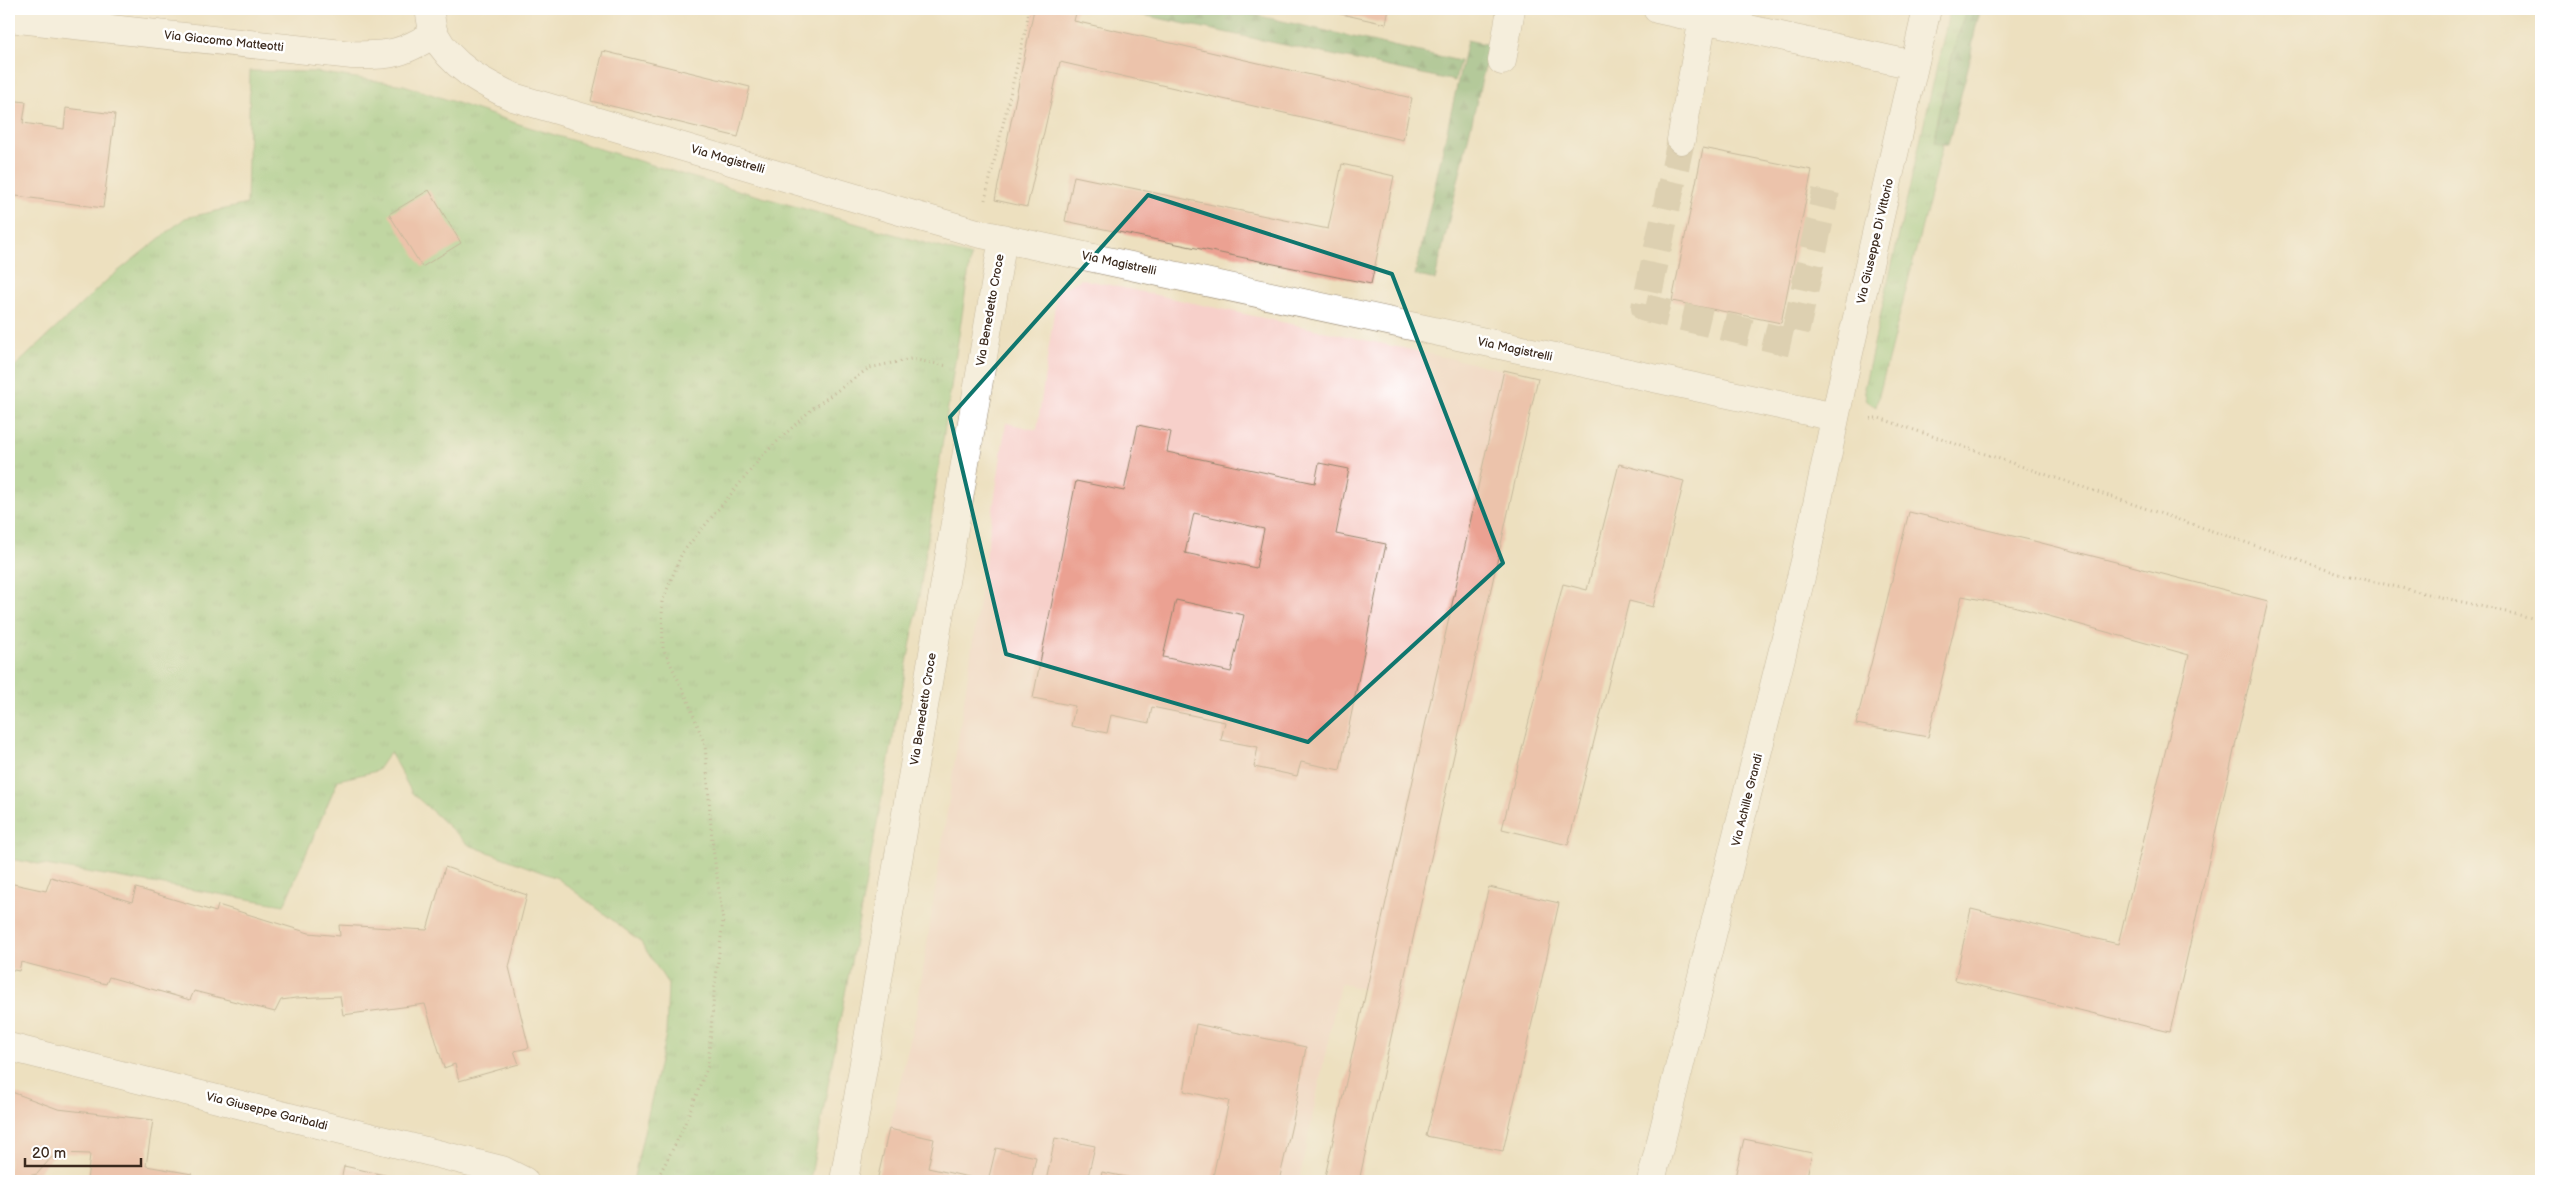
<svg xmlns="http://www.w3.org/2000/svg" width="2550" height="1190" font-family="'Balsamiq Sans',sans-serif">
<defs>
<pattern id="grass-tufts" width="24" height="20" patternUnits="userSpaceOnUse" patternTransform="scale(1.25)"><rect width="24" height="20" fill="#8ac97f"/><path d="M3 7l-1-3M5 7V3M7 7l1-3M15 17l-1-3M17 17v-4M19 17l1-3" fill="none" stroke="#72a367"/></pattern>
<pattern id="forest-firs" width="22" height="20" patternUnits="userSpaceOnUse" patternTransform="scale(1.25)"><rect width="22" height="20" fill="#6fad6e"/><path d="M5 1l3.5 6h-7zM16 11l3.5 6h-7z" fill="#5c8d5a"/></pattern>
</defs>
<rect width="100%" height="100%" fill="#fff"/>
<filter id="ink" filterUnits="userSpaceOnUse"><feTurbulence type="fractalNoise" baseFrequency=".02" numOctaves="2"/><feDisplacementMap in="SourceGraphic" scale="10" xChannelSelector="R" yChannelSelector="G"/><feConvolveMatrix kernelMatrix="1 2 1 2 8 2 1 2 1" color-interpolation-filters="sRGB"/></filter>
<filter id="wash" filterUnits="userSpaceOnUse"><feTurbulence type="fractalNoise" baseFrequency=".0096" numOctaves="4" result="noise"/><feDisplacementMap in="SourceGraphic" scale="20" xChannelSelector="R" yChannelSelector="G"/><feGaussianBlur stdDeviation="1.12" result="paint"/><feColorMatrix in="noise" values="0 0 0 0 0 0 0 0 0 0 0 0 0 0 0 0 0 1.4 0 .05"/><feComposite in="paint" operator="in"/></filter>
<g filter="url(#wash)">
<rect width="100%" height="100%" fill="#ede0bf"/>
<path fill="#f7d0ca" d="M1082 279 1504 370 1366 990 1340 983 1299 1181H877L917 1010 1006 423 1037 430 1057 291Z"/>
<path fill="url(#grass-tufts)" stroke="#627a4e" d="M1950 9H1981L1949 120 1876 407 1867 401 1864 388Z
M250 71 316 72 404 85 519 124 688 176 971 256 917 610 810 1181H633L666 1034 668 984 640 941 557 878 469 845 412 793 390 752 377 771 338 780 284 905 9 859V372L107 280 185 218 247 204Z"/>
<path fill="url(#forest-firs)" stroke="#556c46" d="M1114 9H1229L1460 61 1455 81Z
M1966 9H1979L1969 64 1948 145 1933 142 1950 63Z
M1467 40 1490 45 1435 280 1415 275Z"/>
<g id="blocks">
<path fill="#eba192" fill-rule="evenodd" d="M1034 9H1077L1074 21 1412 98 1403 140 1060 62 1027 207 995 200Z
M1319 9H1389L1386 24Z
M603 51 750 87 738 137 591 101Z
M9 100 26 102 23 123 64 129 66 108 115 114 103 208 9 195Z
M1703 148 1812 170 1781 323 1672 301Z
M1342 164 1394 176 1371 284 1065 221 1074 176 1328 229Z
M429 190 461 243 422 267 389 214Z
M1504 370 1538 378 1359 1181H1324Z
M1138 425 1171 432 1167 452 1315 483 1319 463 1349 469 1336 534 1386 544 1340 770 1301 762 1297 776 1254 767 1258 747 1221 740 1225 722 1152 707 1149 723 1111 715 1107 733 1071 726 1075 706 1033 698 1076 481 1124 491ZM1194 513 1264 529 1256 568 1185 553ZM1176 600 1244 615 1231 672 1163 657Z
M1619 464 1684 481 1653 607 1629 601 1568 845 1502 829 1563 584 1587 590Z
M1909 512 2030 540 2268 601 2170 1032 1955 980 1971 909 2118 944 2189 655 2013 606 1962 596 1928 737 1856 724Z
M445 867 527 895 509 967 529 1048 514 1051 519 1064 459 1081 455 1064 444 1068 425 1004 343 1015 340 996 296 998 281 1000 275 1012 194 991 190 1000 109 977 106 984 21 962 19 971 9 969V883L46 891 51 877 132 902 136 888 216 912 218 905 309 933 340 936 339 925 427 930Z
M1489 887 1559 903 1503 1151 1426 1136Z
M1196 1024 1306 1047 1294 1116 1279 1181H1212L1229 1101 1184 1091Z
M9 1091 58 1109 153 1120 146 1166 192 1174 191 1181H87L90 1154 60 1153 51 1158 37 1174 20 1178 19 1181H9Z
M889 1129 934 1139 928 1168 987 1181H877Z
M1055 1138 1095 1146 1087 1181H1046Z
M1744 1139 1812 1153 1806 1181H1734Z
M996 1148 1036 1157 1031 1181H988Z
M344 1166 407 1180V1181H341Z
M1102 1172 1140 1180V1181H1100Z"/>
</g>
</g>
<g filter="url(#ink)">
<use href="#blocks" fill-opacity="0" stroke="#94856e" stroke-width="1"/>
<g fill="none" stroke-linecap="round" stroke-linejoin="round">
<path stroke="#c9bc9f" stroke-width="28" stroke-dasharray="28 14" stroke-linecap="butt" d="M1681 140 1645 308 1793 343 1826 191"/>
<g stroke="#94856e" stroke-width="29">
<path id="minor" d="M429 9C431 17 431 28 435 35 452 67 482 82 513 97L917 216 977 233 1835 417
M1657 9 1914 65
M9 18 352 55C390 56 401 54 434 34
M1502 61 1511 9
M1681 140 1703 18
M9 1047 502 1170 524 1181
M844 1181 1003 238
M1651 1181 1806 557 1846 366 1927 9"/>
</g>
<path stroke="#94856e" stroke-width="3" stroke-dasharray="1 4" stroke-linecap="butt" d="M985 200 1026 28 1029 9
M1870 418H1879L2336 573 2541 620
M656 1181 681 1133 708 1066 714 993 723 921 712 840 705 745 686 696 663 648 662 602 682 553 765 453 813 408 869 368 911 359 948 366"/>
<use href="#minor" stroke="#fff" stroke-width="28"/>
</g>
</g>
<path d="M0 0H2550V1190H0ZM1148 195 1392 274 1503 563 1308 742 1006 654 950 417Z" fill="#ede0bf" fill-opacity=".55" fill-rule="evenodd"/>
<path fill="none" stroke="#0f766e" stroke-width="4" stroke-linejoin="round" d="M1148 195 1392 274 1503 563 1308 742 1006 654 950 417Z"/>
<g text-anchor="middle" stroke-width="5" stroke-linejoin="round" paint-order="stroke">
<g font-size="12" fill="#3b2a1e" stroke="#fff">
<text transform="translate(224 41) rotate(6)" y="4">Via Giacomo Matteotti</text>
<text transform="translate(728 159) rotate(16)" y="4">Via Magistrelli</text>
<text transform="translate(1875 241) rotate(-77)" y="4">Via Giuseppe Di Vittorio</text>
<text transform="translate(1119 263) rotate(12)" y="4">Via Magistrelli</text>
<text transform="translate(990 310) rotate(-80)" y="4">Via Benedetto Croce</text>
<text transform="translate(1515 349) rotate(12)" y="4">Via Magistrelli</text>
<text transform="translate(923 709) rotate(-81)" y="4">Via Benedetto Croce</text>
<text transform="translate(1747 800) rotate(-76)" y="4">Via Achille Grandi</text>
<text transform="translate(267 1111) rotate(14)" y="4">Via Giuseppe Garibaldi</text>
</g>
</g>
<rect width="2550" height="1190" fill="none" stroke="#fff" stroke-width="30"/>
<path d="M25 1158v8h116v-8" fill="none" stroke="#3b2a1e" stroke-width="2.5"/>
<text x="32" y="1158" font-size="15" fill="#3b2a1e" stroke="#ffffff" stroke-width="4" paint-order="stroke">20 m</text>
</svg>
